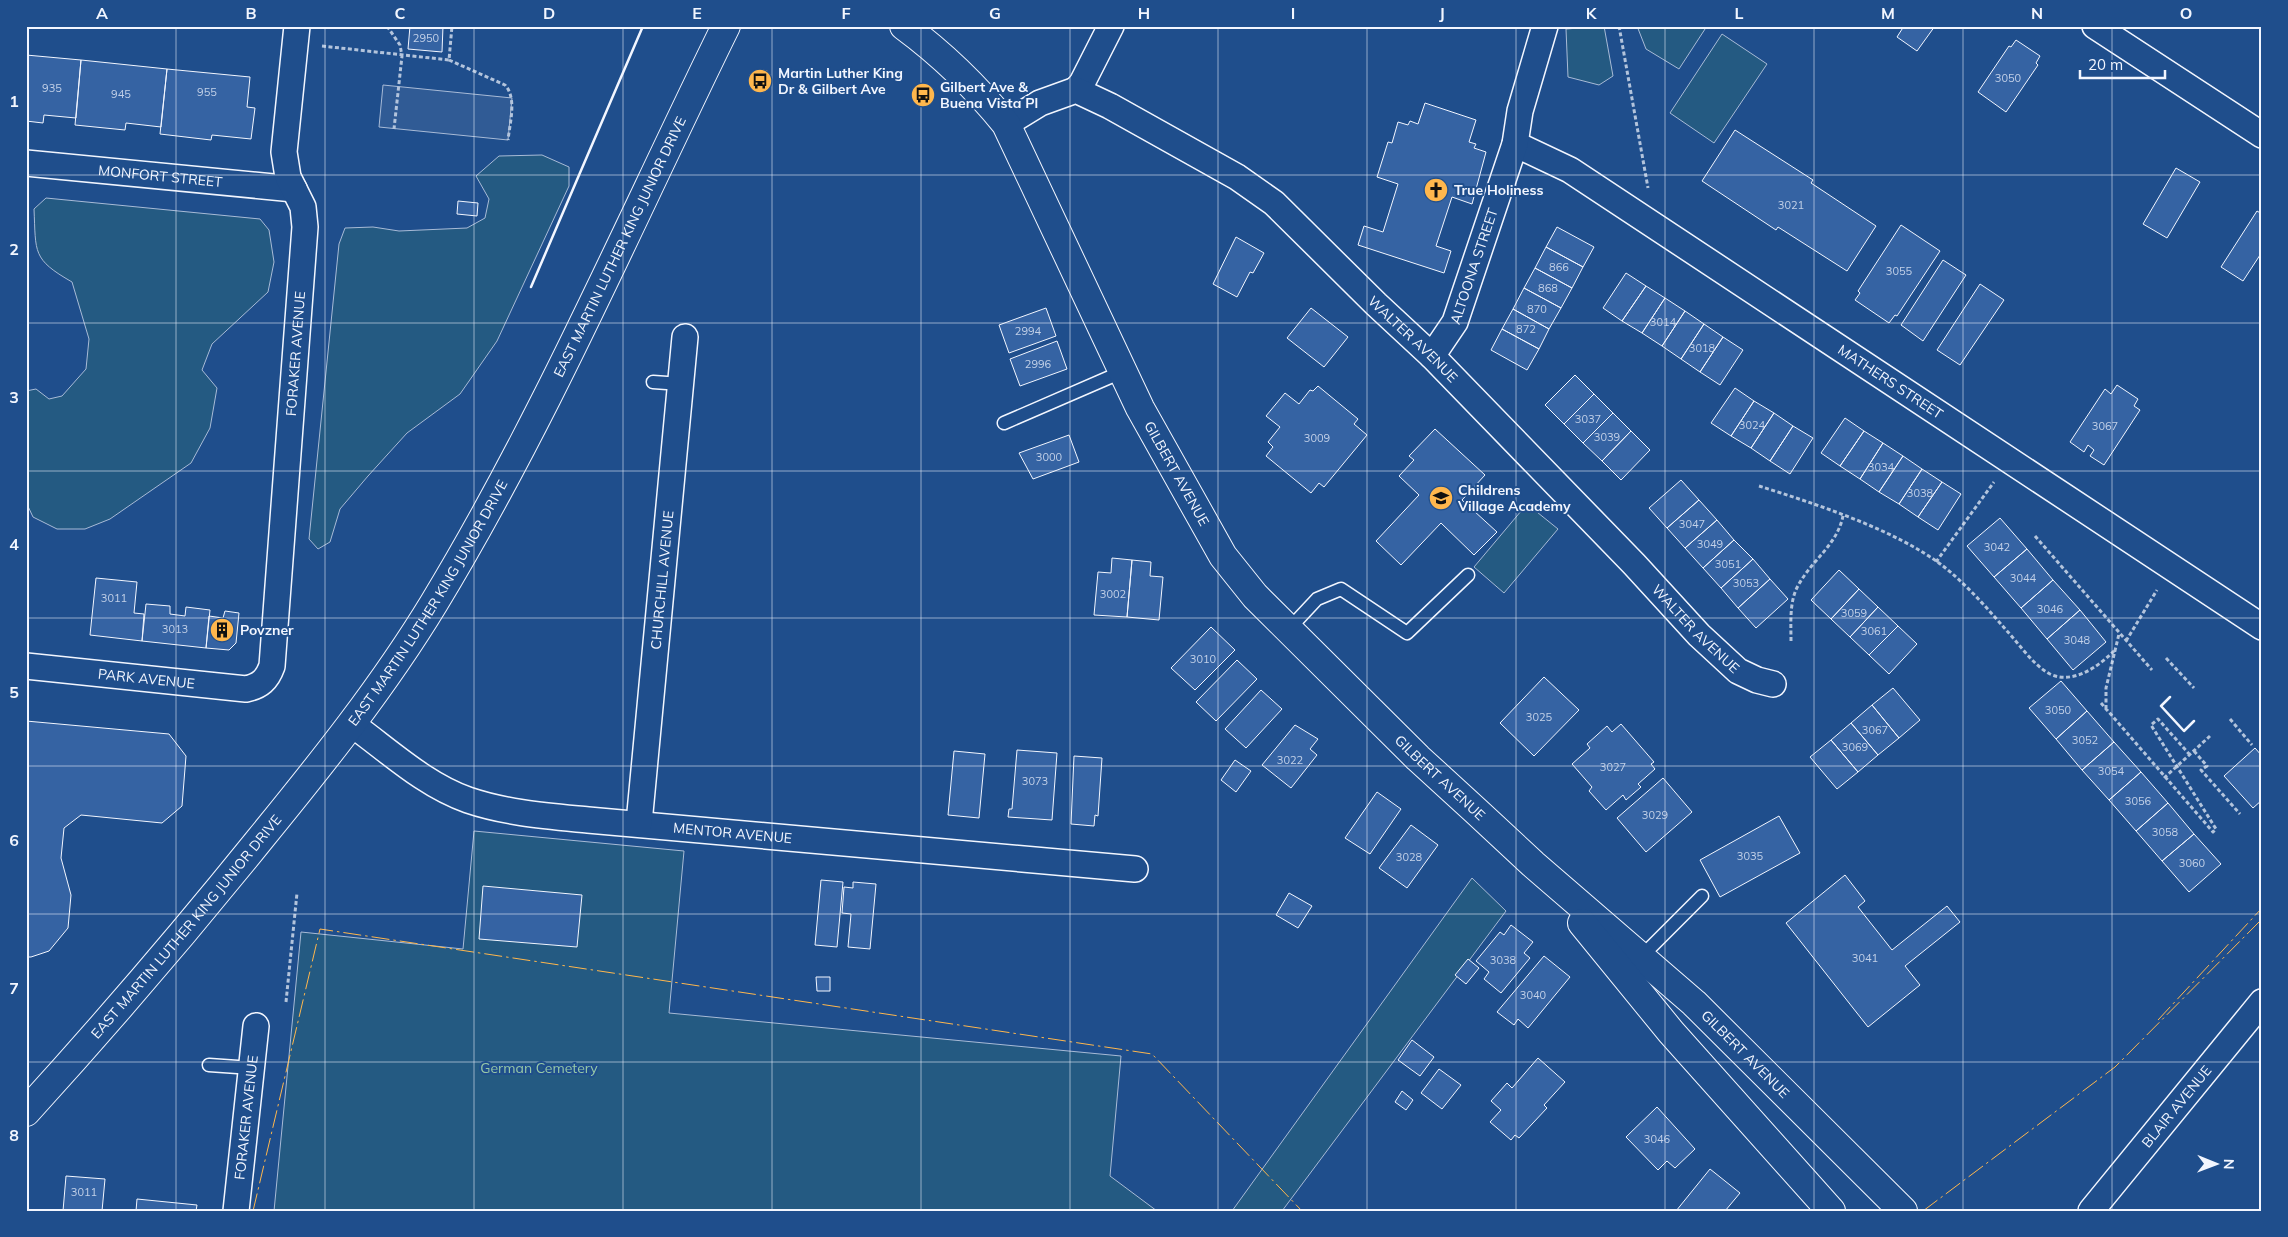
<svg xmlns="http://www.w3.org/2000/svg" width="2288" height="1237" font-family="Mulish,sans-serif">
<rect width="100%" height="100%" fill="#1f4e8c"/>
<path fill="#245a82" stroke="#a8bbd7" d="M1604 26 1613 76 1599 85 1568 77 1566 29Z
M1637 26H1707L1679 69 1646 49Z
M1722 34 1767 64 1714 143 1670 113Z
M542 155 569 167V186L497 341 460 394 407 433 368 476 340 509 330 542 318 549 309 539 339 244 345 228 373 227 399 231 467 228 485 218 489 199 476 176 499 156Z
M46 198 260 219 269 230 274 262 268 292 212 344 202 370 217 388 210 428 191 463 110 519 85 529H57L33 517 26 502V391L36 389 49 399 62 396 86 369 89 339 72 282C32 259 36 253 34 209Z
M1527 504 1558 529 1504 593 1474 567Z
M474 831 684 851 669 1013 1121 1056 1110 1176 1157 1211H274L301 932 463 949Z
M1472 878 1506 911 1282 1211H1232Z"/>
<path fill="#305b95" stroke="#a8bbd7" d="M383 85 512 98 508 140 379 127Z"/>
<path fill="#3563a3" stroke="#f2f6ff" d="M410 26H443L442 52 408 49Z
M1904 26H1935L1917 51 1897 37Z
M2016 40 2040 56 2036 63 2038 65 2006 112 1978 92 2009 46 2011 47Z
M26 55 81 60 76 118 44 115 43 123 26 121Z
M81 60 167 69 161 127 126 123 125 130 75 125Z
M167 69 250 77 247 107 255 108 251 139 212 135 211 140 160 134Z
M1425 103 1476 120 1469 142 1476 144 1474 148 1486 152 1472 204 1452 197 1436 246 1451 251 1444 273 1358 245 1364 226 1383 232 1398 184 1377 177 1388 142 1392 143 1398 122 1408 125 1410 121 1418 124Z
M1735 130 1813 180 1811 183 1876 226 1847 271 1778 227 1776 230 1702 181Z
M2176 168 2200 182 2167 238 2143 224Z
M458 201 478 203 477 216 457 214Z
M2257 211 2262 214V252L2243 281 2221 267Z
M1901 225 1940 251 1897 316 1895 315 1889 323 1855 300 1860 293 1858 291Z
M1557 227 1594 247 1583 267 1546 247Z
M1236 237 1264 253 1253 273 1250 272 1237 297 1213 284Z
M1546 247 1583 267 1572 288 1535 268Z
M1943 260 1966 275 1923 341 1901 325Z
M1535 268 1572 288 1561 308 1524 288Z
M1626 273 1646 286 1622 321 1603 308Z
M1980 284 2004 300 1960 365 1937 350Z
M1646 286 1665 298 1642 333 1622 321Z
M1524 288 1561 308 1549 329 1513 309Z
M1665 298 1685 311 1662 346 1642 333Z
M1046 308 1056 336 1009 353 999 325Z
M1311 308 1348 337 1324 367 1287 338Z
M1513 309 1549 329 1539 349 1502 329Z
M1685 311 1704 324 1681 359 1662 346Z
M1704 324 1723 337 1700 372 1681 359Z
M1502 329 1539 349 1527 370 1491 350Z
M1723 337 1743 350 1720 385 1700 372Z
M1057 341 1067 369 1020 386 1010 359Z
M1575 375 1594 394 1564 424 1545 405Z
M2117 385 2138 399 2134 406 2140 410 2104 465 2090 456 2094 450 2088 445 2084 452 2070 442 2105 389 2111 394Z
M1318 386 1358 419 1354 424 1367 435 1324 487 1319 483 1311 493 1266 456 1273 447 1268 442 1280 427 1266 416 1285 393 1299 404 1310 390 1313 391Z
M1735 388 1754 401 1731 436 1711 423Z
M1594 394 1613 413 1583 443 1564 424Z
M1754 401 1774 413 1751 448 1731 436Z
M1613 413 1631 431 1602 461 1583 443Z
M1774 413 1793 426 1770 461 1751 448Z
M1845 418 1864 431 1840 466 1821 453Z
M1793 426 1813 438 1790 474 1770 461Z
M1435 429 1485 475 1462 500 1497 532 1474 555 1441 523 1401 565 1376 541 1419 495 1399 476 1414 460 1409 456Z
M1631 431 1650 450 1621 480 1602 461Z
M1864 431 1883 443 1860 479 1840 466Z
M1069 435 1079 462 1033 479 1019 453Z
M1883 443 1903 456 1879 492 1860 479Z
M1903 456 1922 469 1899 504 1879 492Z
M1922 469 1942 482 1918 517 1899 504Z
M1681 480 1699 500 1667 528 1649 508Z
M1942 482 1961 494 1938 530 1918 517Z
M1699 500 1717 520 1685 548 1667 528Z
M2000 518 2027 549 1994 577 1967 546Z
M1717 520 1734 540 1703 568 1685 548Z
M1734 540 1753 559 1721 588 1703 568Z
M2027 549 2053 580 2021 608 1994 577Z
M1112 558 1132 560 1127 617 1094 615 1098 572 1111 573Z
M1753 559 1770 579 1738 608 1721 588Z
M1132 560 1151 562 1150 576 1163 577 1159 620 1127 617Z
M1839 570 1859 589 1831 619 1811 600Z
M96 578 137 582 134 613 144 614 142 641 90 635Z
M1770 579 1788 599 1756 628 1738 608Z
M2053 580 2080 610 2047 639 2021 608Z
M1859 589 1878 607 1850 637 1831 619Z
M146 604 170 606V614L185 616 186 607 210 610 206 648 142 641Z
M1878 607 1898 626 1869 655 1850 637Z
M2080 610 2106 642 2073 670 2047 639Z
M225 611 239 613 236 643 229 650 206 648 209 616 223 618Z
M1898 626 1917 644 1889 674 1869 655Z
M1211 627 1235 650 1195 690 1171 668Z
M1237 660 1257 679 1216 721 1196 702Z
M1544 677 1579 710 1534 756 1500 723Z
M2061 681 2087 711 2056 739 2029 708Z
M1893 688 1920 720 1899 738 1872 705Z
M1261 690 1282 709 1246 748 1225 729Z
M1872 705 1899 738 1878 755 1851 723Z
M2087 711 2114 742 2082 770 2056 739Z
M26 721 169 734 186 756 182 806 162 823 81 815 64 828 61 858 71 895 68 928 49 951 31 957H26Z
M1851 723 1878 755 1858 772 1831 740Z
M1621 724 1654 762 1651 764 1655 769 1638 784 1641 787 1626 800 1623 795 1606 810 1589 791 1592 787 1572 764 1590 748 1587 744 1607 726 1612 732Z
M1295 725 1318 739 1310 749 1317 755 1291 788 1262 765Z
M1831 740 1858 772 1837 789 1810 757Z
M2114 742 2141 772 2109 800 2082 770Z
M2255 748 2262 756V800L2253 808 2224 776Z
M1017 750 1057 753 1052 820 1008 817 1009 809H1012Z
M954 751 985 754 979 818 948 815Z
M1074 756 1102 758 1098 816 1095 815 1094 826 1071 824Z
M1235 760 1251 771 1236 792 1221 780Z
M2141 772 2168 803 2136 831 2109 800Z
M1663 778 1692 812 1646 852 1617 818Z
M1377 792 1401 809 1370 854 1345 838Z
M2168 803 2194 834 2162 861 2136 831Z
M1779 816 1800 853 1720 897 1700 860Z
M1411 825 1438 845 1407 888 1379 868Z
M2194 834 2221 864 2189 892 2162 861Z
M1845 875 1865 901 1858 907 1892 950 1947 906 1960 922 1905 966 1920 985 1868 1027 1786 923Z
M821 880 843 882 837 947 815 945Z
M853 882 876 884 870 949 848 947 851 914 842 913 844 887 853 888Z
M483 886 582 895 577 947 479 939Z
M1289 893 1312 906 1298 928 1276 915Z
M1511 925 1533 942 1524 953 1530 958 1501 993 1484 979 1489 972 1476 961 1500 932 1504 935Z
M1544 956 1570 977 1528 1028 1518 1019 1514 1025 1497 1012Z
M1468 959 1479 968 1466 984 1455 975Z
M816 977H830V991H817Z
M1412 1040 1434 1057 1420 1076 1398 1060Z
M1538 1058 1565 1082 1544 1105 1547 1108 1519 1138 1515 1135 1511 1140 1490 1122 1501 1110 1491 1101 1507 1083 1512 1088Z
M1439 1069 1461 1085 1442 1109 1421 1093Z
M1402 1091 1413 1100 1406 1110 1395 1102Z
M1657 1107 1695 1149 1675 1168 1667 1161 1658 1170 1626 1137Z
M1710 1169 1740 1193 1725 1211H1676Z
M66 1176 105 1179 102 1211H63Z
M137 1199 197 1205 196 1211H136Z"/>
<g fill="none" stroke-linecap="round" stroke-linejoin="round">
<g stroke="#f2f6ff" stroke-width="15">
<path id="service" d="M653 382 681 384
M1004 423 1124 371
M1289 629 1317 599 1341 589 1407 633 1468 575
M1641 957 1702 896
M209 1065 252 1068"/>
</g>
<g stroke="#f2f6ff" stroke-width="28">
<g id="minor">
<path d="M2095 26 2262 135"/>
<path d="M1076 90 1082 83 1111 26"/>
<path id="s1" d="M1006 124 1040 103 1076 90 1110 106 1237 177 1274 203 1376 304 1432 356 1634 564 1699 635 1738 671 1757 680 1773 684"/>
<path id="s2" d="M1515 144 1570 170 2262 627"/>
<path id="s3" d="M26 163 294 189"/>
<path id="s4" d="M1432 356 1455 322 1515 144 1520 111 1545 26"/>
<path id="s5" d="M26 666 246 689C260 686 267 680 272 666L305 227 303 207 288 177 284 152 297 26"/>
<path id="s6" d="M353 725C389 751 425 785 468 800 506 813 547 816 588 820L1135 869"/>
<path id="s7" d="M639 823 685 337"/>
<path id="s8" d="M236 1211 256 1026"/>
<path id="s9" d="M2091 1211 2262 1002"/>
</g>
</g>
<g stroke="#f2f6ff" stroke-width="30">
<g id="secondary">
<path id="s10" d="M26 1112C107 1023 185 932 260 839 322 763 383 687 434 603 546 418 631 219 726 26"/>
</g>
</g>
<g stroke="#f2f6ff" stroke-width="30">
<g id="primary">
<path id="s11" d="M904 26C942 54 976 87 1006 124L1140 408 1223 556 1255 596 1418 758 1476 811 1533 864 1694 1003 1903 1211"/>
<path d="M1582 923 1671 1032 1831 1211"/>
</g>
</g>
<path stroke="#b3c4dc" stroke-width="3" stroke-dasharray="4 2.5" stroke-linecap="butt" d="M387 26 400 45 402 56 394 129
M1619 26 1648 188
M322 46 449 60 452 26
M449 60 505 85C517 98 510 122 508 140
M1759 486C1816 504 1896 530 1943 566 1967 585 1987 608 2007 631 2020 645 2033 665 2050 674 2073 685 2099 666 2114 651
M2035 536 2152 670
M1936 562 1994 482
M1791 641C1791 622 1789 600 1799 584 1813 559 1837 545 1843 516
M2126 641 2157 590
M2166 658 2194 688
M2101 703 2213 832 2216 829 2151 725 2158 719 2190 755
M2106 709V688L2119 634
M2230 719 2252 745
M2194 751 2207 766 2201 770 2240 814
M2164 778 2210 736
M286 1002 297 893"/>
<use href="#service" stroke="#1f4e8c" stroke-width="12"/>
<use href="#minor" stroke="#1f4e8c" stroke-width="25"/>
<use href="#secondary" stroke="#1f4e8c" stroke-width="28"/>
<use href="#primary" stroke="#1f4e8c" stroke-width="28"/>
<path stroke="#f2f6ff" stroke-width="2.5" d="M531 287 643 26
M2170 697 2161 706 2184 731 2194 721"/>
<path stroke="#ffb74d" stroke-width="1" stroke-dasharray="18 4 2.5 4" stroke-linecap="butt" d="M2158 1020 2262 908
M253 1211 320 929 1152 1054 1302 1211
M1923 1211 2115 1067 2262 919"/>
</g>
<path fill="none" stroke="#f2f6ff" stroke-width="1" stroke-opacity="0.55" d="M176 26V1211M325 26V1211M474 26V1211M623 26V1211M772 26V1211M921 26V1211M1070 26V1211M1218 26V1211M1367 26V1211M1516 26V1211M1665 26V1211M1814 26V1211M1963 26V1211M2112 26V1211M26 175H2262M26 323H2262M26 471H2262M26 618H2262M26 766H2262M26 914H2262M26 1062H2262"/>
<defs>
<g id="bus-disc" transform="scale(1.25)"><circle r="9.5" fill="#ffb74d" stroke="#1f4e8c"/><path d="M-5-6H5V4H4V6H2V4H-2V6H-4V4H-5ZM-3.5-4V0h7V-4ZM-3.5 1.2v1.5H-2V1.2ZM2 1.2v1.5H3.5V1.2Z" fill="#111"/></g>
<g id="church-disc" transform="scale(1.25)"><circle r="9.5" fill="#ffb74d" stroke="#1f4e8c"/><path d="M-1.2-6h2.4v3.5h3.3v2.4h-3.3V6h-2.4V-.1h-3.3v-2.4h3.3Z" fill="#111"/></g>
<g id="school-disc" transform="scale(1.25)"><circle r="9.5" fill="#ffb74d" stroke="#1f4e8c"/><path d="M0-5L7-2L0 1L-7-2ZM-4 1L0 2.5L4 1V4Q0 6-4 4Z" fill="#111"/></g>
<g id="building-disc" transform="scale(1.25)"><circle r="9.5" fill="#ffb74d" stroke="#1f4e8c"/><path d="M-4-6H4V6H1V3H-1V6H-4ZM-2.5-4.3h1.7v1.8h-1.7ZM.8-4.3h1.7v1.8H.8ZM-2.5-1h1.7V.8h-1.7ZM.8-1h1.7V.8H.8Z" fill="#111"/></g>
</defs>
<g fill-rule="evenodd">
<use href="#bus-disc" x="760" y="81"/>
<use href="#bus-disc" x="923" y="95"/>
<use href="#church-disc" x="1436" y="190"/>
<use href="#school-disc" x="1441" y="498"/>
<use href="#building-disc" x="222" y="630"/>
</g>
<g text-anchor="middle" stroke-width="4" stroke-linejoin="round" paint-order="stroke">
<g font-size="11" fill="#c3d1e8">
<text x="426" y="42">2950</text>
<text x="2008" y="82">3050</text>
<text x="52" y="92">935</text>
<text x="207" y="96">955</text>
<text x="121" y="98">945</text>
<text x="1791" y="209">3021</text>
<text x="1559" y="271">866</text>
<text x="1899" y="275">3055</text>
<text x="1548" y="292">868</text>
<text x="1537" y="313">870</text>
<text x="1663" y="326">3014</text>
<text x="1526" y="333">872</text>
<text x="1028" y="335">2994</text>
<text x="1702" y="352">3018</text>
<text x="1038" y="368">2996</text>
<text x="1588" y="423">3037</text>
<text x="1752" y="429">3024</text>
<text x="2105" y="430">3067</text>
<text x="1607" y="441">3039</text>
<text x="1317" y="442">3009</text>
<text x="1049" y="461">3000</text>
<text x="1881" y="471">3034</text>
<text x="1920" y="497">3038</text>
<text x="1692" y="528">3047</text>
<text x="1710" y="548">3049</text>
<text x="1997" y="551">3042</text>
<text x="1728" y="568">3051</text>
<text x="2023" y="582">3044</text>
<text x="1746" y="587">3053</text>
<text x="1113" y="598">3002</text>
<text x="114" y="602">3011</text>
<text x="2050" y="613">3046</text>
<text x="1854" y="617">3059</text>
<text x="175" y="633">3013</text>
<text x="1874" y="635">3061</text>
<text x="2077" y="644">3048</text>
<text x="1203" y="663">3010</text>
<text x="2058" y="714">3050</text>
<text x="1539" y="721">3025</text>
<text x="1875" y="734">3067</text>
<text x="2085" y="744">3052</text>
<text x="1855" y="751">3069</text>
<text x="1290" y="764">3022</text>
<text x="1613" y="771">3027</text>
<text x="2111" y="775">3054</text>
<text x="1035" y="785">3073</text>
<text x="2138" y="805">3056</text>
<text x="1655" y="819">3029</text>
<text x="2165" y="836">3058</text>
<text x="1750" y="860">3035</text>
<text x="1409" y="861">3028</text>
<text x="2192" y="867">3060</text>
<text x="1865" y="962">3041</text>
<text x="1503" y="964">3038</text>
<text x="1533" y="999">3040</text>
<text x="1657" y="1143">3046</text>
<text x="84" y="1196">3011</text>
</g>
<g font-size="14" font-weight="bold" fill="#f2f6ff" stroke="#1f4e8c" text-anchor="start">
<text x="778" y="78">Martin Luther King<tspan x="778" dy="16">Dr &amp; Gilbert Ave</tspan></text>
<text x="940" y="92">Gilbert Ave &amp;<tspan x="940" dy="16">Buena Vista Pl</tspan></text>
<text x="1454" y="195">True Holiness</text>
<text x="1458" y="495">Childrens<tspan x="1458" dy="16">Village Academy</tspan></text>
<text x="240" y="635">Povzner</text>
</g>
<g font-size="14" fill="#f2f6ff" stroke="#1f4e8c">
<text dy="5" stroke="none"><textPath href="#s3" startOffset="135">MONFORT STREET</textPath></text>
<text dy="5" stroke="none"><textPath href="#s10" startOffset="1055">EAST MARTIN LUTHER KING JUNIOR DRIVE</textPath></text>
<text dy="5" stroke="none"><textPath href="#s4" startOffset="100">ALTOONA STREET</textPath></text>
<text dy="5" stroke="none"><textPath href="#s1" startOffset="501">WALTER AVENUE</textPath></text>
<text dy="5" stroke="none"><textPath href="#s5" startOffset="571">FORAKER AVENUE</textPath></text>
<text dy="5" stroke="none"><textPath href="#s2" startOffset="445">MATHERS STREET</textPath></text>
<text dy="5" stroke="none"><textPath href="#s11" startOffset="531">GILBERT AVENUE</textPath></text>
<text dy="5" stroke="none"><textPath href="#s7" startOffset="244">CHURCHILL AVENUE</textPath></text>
<text dy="5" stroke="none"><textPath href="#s10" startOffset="650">EAST MARTIN LUTHER KING JUNIOR DRIVE</textPath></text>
<text dy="5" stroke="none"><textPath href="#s1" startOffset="906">WALTER AVENUE</textPath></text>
<text dy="5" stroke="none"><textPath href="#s5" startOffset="121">PARK AVENUE</textPath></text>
<text dy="5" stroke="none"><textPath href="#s11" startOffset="936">GILBERT AVENUE</textPath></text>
<text dy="5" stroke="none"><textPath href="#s6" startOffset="405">MENTOR AVENUE</textPath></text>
<text dy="5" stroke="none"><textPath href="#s10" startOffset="245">EAST MARTIN LUTHER KING JUNIOR DRIVE</textPath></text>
<text dy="5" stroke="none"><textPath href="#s11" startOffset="1348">GILBERT AVENUE</textPath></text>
<text dy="5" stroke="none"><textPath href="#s9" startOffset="135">BLAIR AVENUE</textPath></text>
<text dy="5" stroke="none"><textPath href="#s8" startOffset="94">FORAKER AVENUE</textPath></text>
</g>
<g font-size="14" fill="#97c8a6" stroke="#1f4e8c">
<text x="539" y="1073">German Cemetery</text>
</g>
</g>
<rect width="2288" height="1237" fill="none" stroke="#1f4e8c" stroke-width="55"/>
<g transform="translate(2216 1164) rotate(91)" stroke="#1f4e8c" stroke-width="4" paint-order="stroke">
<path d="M0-4L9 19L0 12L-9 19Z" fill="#f2f6ff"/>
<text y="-8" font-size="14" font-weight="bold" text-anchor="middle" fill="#f2f6ff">N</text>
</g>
<path d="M2080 70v8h85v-8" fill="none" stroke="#f2f6ff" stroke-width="2.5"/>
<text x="2088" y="70" font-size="15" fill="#f2f6ff" stroke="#1f4e8c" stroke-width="4" paint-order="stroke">20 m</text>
<rect x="28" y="28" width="2232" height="1182" fill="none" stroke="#f2f6ff" stroke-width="2"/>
<g font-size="16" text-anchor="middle" font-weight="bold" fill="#f2f6ff">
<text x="102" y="19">A</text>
<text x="251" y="19">B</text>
<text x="400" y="19">C</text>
<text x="549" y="19">D</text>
<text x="697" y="19">E</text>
<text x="846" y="19">F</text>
<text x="995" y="19">G</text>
<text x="1144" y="19">H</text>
<text x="1293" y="19">I</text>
<text x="1442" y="19">J</text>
<text x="1591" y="19">K</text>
<text x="1739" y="19">L</text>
<text x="1888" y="19">M</text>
<text x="2037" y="19">N</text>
<text x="2186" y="19">O</text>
<text x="14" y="107">1</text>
<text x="14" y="255">2</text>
<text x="14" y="403">3</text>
<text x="14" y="550">4</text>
<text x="14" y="698">5</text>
<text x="14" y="846">6</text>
<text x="14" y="994">7</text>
<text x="14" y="1141">8</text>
</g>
</svg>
